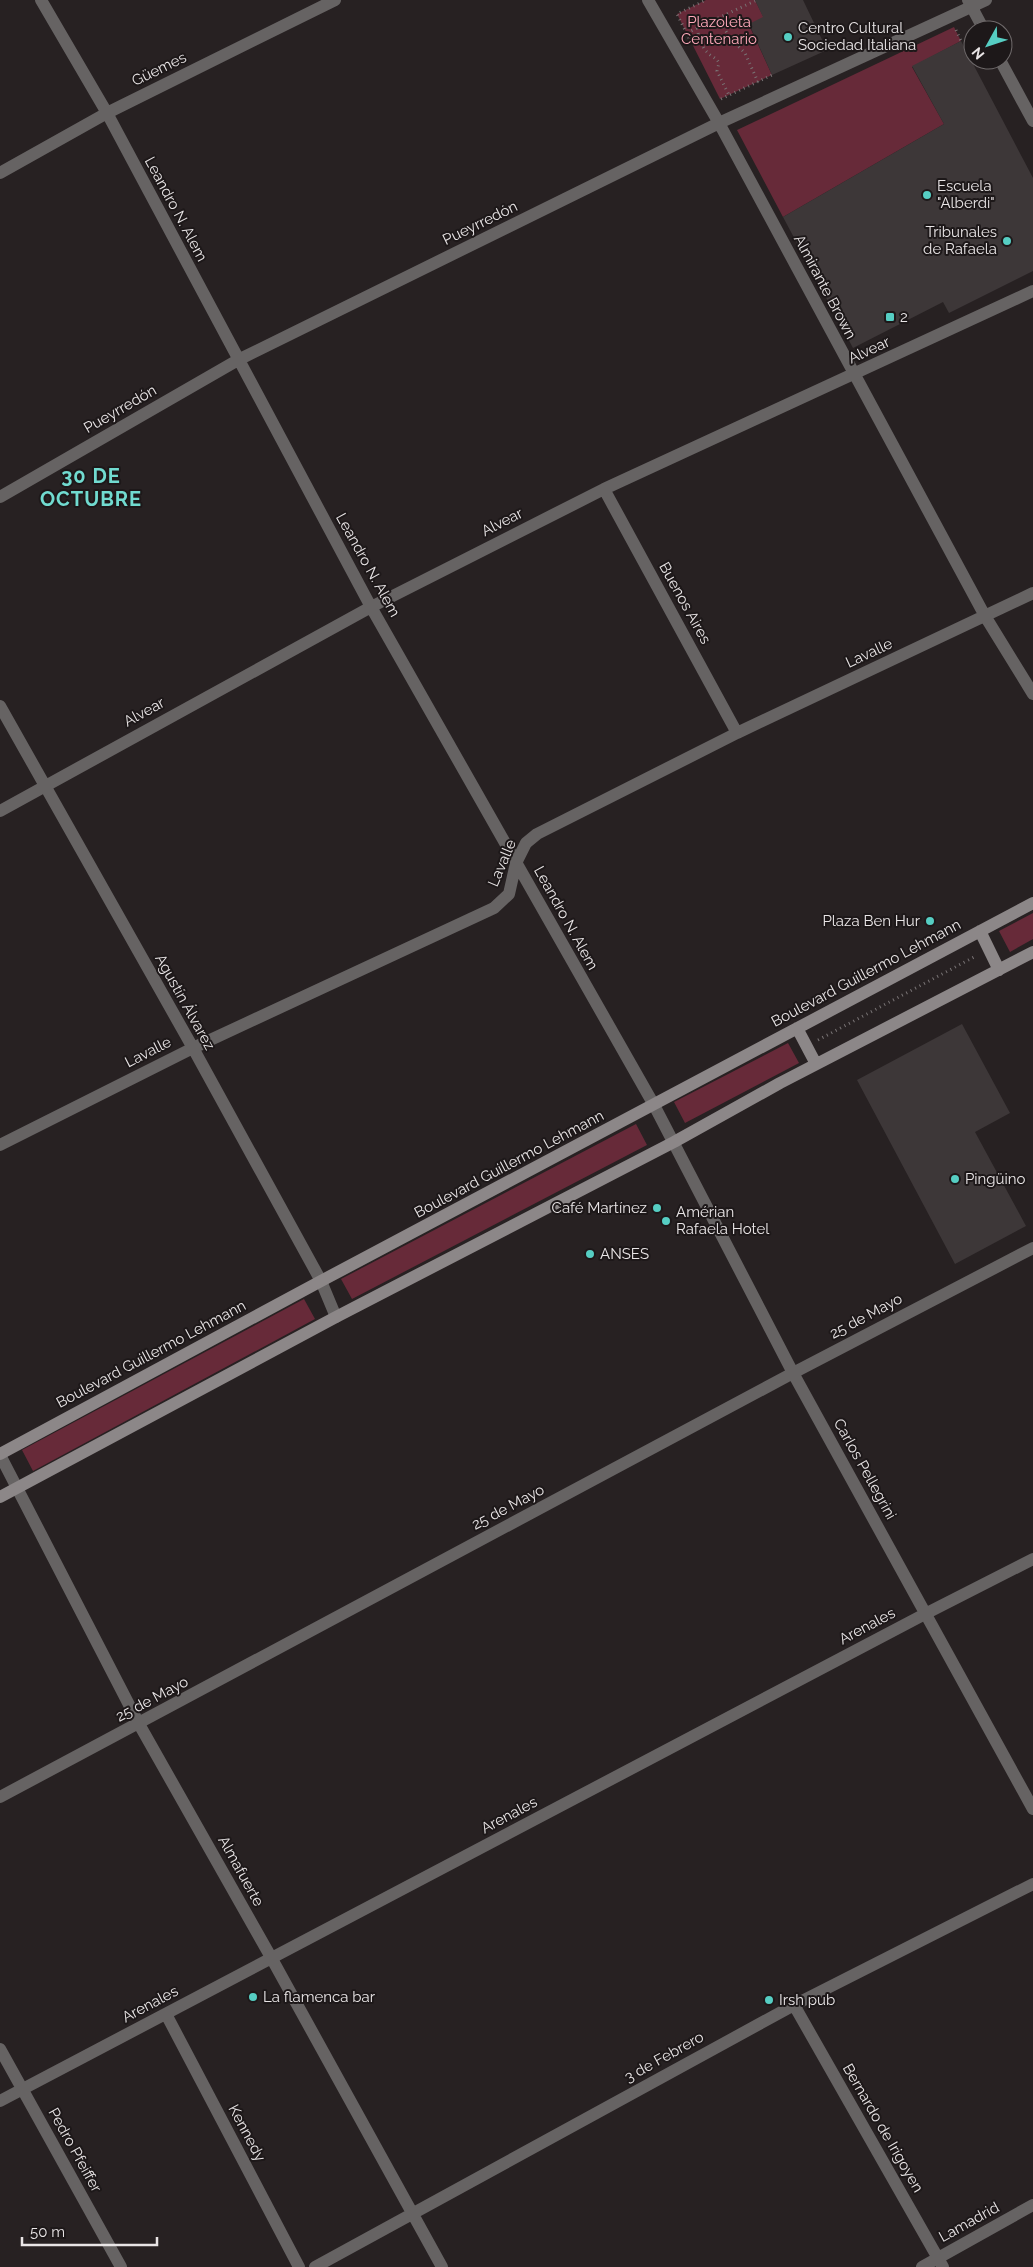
<svg xmlns="http://www.w3.org/2000/svg" width="1033" height="2267" font-family="Raleway,sans-serif">
<rect width="100%" height="100%" fill="#272122"/>
<path fill="#672a39" d="M706 0H755L764 18 749 25 772 75 720 99 677 14Z
M954 27 961 41 912 67 944 124 783 217 737 130Z
M1033 913V939L1010 952 999 931Z
M788 1043 799 1063 685 1123 674 1102Z
M636 1124 647 1145 352 1299 341 1279Z
M304 1299 315 1319 33 1471 22 1450Z"/>
<path fill="#3d3738" d="M755 0H803L827 50 772 75 749 24 763 17Z
M961 41 1033 178V271L949 313 943 302 853 348 783 217 944 124 912 66Z
M962 1024 1010 1113 975 1132 1026 1226 955 1264 857 1080Z"/>
<g fill="none" stroke-linecap="round" stroke-linejoin="round">
<path stroke="#797475" stroke-width="3" stroke-dasharray="1 4" stroke-linecap="butt" d="M718 18 755 1
M698 28C697 35 702 47 707 52 711 57 716 57 719 63L717 71 729 95
M956 30 961 41
M687 33 718 18 730 38 745 53 758 82
M689 38 677 14 706 0
M721 99 772 75
M818 1040 976 956"/>
<path stroke="#666363" stroke-width="12" d="M41 0 107 113 371 607 654 1105 793 1373 1033 1809
M648 0 719 123 985 616 1033 694
M968 0 984 30
M1000 60 1033 121
M0 173 107 113 335 0
M604 489 737 733
M0 497 238 360 719 123 986 0
M0 706 193 1048 321 1281 336 1317
M0 811 371 607 604 489 1033 291
M0 1145 193 1048 494 908 509 894 516 863 526 843 537 834 737 733 1033 593
M0 1455 139 1724 272 1959 442 2267
M0 1797 793 1373 1033 1248
M794 2005 943 2267
M166 2014 299 2267
M0 2049 121 2267
M0 2101 925 1614 1033 1559
M315 2267 794 2005 1033 1884
M922 2267 1033 2205"/>
<path stroke="#8c8788" stroke-width="12" d="M980 931 999 970
M797 1028 816 1064
M0 1454 321 1281 1033 903
M0 1497 336 1317 674 1142 780 1083 1033 952"/>
</g>
<g fill="#56cec3" stroke="#1d1819" stroke-width="2">
<circle cx="788" cy="37" r="5"/>
<circle cx="927" cy="195" r="5"/>
<circle cx="1007" cy="241" r="5"/>
<rect x="885" y="312" width="10" height="10" rx="2.5"/>
<circle cx="930" cy="921" r="5"/>
<circle cx="955" cy="1179" r="5"/>
<circle cx="657" cy="1208" r="5"/>
<circle cx="666" cy="1221" r="5"/>
<circle cx="590" cy="1254" r="5"/>
<circle cx="253" cy="1997" r="5"/>
<circle cx="769" cy="2000" r="5"/>
</g>
<g text-anchor="middle" stroke-width="4" stroke-linejoin="round" paint-order="stroke">
<g font-size="15" fill="#ffa9ba" stroke="#1d1819">
<text x="719" y="27">Plazoleta<tspan x="719" dy="17">Centenario</tspan></text>
</g>
<g font-size="15" fill="#e9e5e6" stroke="#1d1819" text-anchor="start">
<text x="798" y="33">Centro Cultural<tspan x="798" dy="17">Sociedad Italiana</tspan></text>
<text x="937" y="191">Escuela<tspan x="937" dy="17">"Alberdi"</tspan></text>
<text x="997" y="237" text-anchor="end">Tribunales<tspan x="997" dy="17">de Rafaela</tspan></text>
<text x="900" y="322">2</text>
<text x="920" y="926" text-anchor="end">Plaza Ben Hur</text>
<text x="965" y="1184">Pingüino</text>
<text x="647" y="1213" text-anchor="end">Café Martínez</text>
<text x="676" y="1217">Amérian<tspan x="676" dy="17">Rafaela Hotel</tspan></text>
<text x="600" y="1259">ANSES</text>
<text x="263" y="2002">La flamenca bar</text>
<text x="779" y="2005">Irsh pub</text>
</g>
<g font-size="15" fill="#e9e5e6" stroke="#1d1819">
<text transform="translate(159 69) rotate(-26)" y="5">Güemes</text>
<text transform="translate(176 209) rotate(62)" y="5">Leandro N. Alem</text>
<text transform="translate(480 223) rotate(-26)" y="5">Pueyrredón</text>
<text transform="translate(825 287) rotate(62)" y="5">Almirante Brown</text>
<text transform="translate(869 350) rotate(-25)" y="5">Alvear</text>
<text transform="translate(120 409) rotate(-30)" y="5">Pueyrredón</text>
<text transform="translate(502 522) rotate(-27)" y="5">Alvear</text>
<text transform="translate(368 565) rotate(61)" y="5">Leandro N. Alem</text>
<text transform="translate(685 603) rotate(61)" y="5">Buenos Aires</text>
<text transform="translate(869 653) rotate(-25)" y="5">Lavalle</text>
<text transform="translate(144 712) rotate(-29)" y="5">Alvear</text>
<text transform="translate(502 863) rotate(-67)" y="5">Lavalle</text>
<text transform="translate(566 918) rotate(61)" y="5">Leandro N. Alem</text>
<text transform="translate(866 973) rotate(-28)" y="5">Boulevard Guillermo Lehmann</text>
<text transform="translate(185 1002) rotate(61)" y="5">Agustín Álvarez</text>
<text transform="translate(148 1052) rotate(-27)" y="5">Lavalle</text>
<text transform="translate(509 1164) rotate(-28)" y="5">Boulevard Guillermo Lehmann</text>
<text transform="translate(866 1316) rotate(-28)" y="5">25 de Mayo</text>
<text transform="translate(151 1354) rotate(-28)" y="5">Boulevard Guillermo Lehmann</text>
<text transform="translate(865 1469) rotate(61)" y="5">Carlos Pellegrini</text>
<text transform="translate(508 1507) rotate(-28)" y="5">25 de Mayo</text>
<text transform="translate(867 1626) rotate(-28)" y="5">Arenales</text>
<text transform="translate(152 1699) rotate(-28)" y="5">25 de Mayo</text>
<text transform="translate(509 1815) rotate(-28)" y="5">Arenales</text>
<text transform="translate(241 1871) rotate(61)" y="5">Almafuerte</text>
<text transform="translate(150 2004) rotate(-28)" y="5">Arenales</text>
<text transform="translate(664 2057) rotate(-29)" y="5">3 de Febrero</text>
<text transform="translate(883 2128) rotate(60)" y="5">Bernardo de Irigoyen</text>
<text transform="translate(247 2133) rotate(62)" y="5">Kennedy</text>
<text transform="translate(75 2150) rotate(61)" y="5">Pedro Pfeiffer</text>
<text transform="translate(969 2222) rotate(-29)" y="5">Lamadrid</text>
</g>
<g font-size="20" font-weight="bold" letter-spacing="1" fill="#71dbd0" stroke="#1d1819">
<text x="91" y="483">30 DE<tspan x="91" dy="23">OCTUBRE</tspan></text>
</g>
</g>
<g transform="translate(988 45) rotate(230)"><circle r="24" fill="#1d1819" stroke="#6f6a6b"/>
<path d="M0-4L9 19L0 12L-9 19Z" fill="#56cec3"/>
<text y="-8" font-size="14" font-weight="bold" text-anchor="middle" fill="#e9e5e6">N</text>
</g>
<path d="M22 2237v8h135v-8" fill="none" stroke="#e9e5e6" stroke-width="2.5"/>
<text x="30" y="2237" font-size="15" fill="#e9e5e6" stroke="#1d1819" stroke-width="4" paint-order="stroke">50 m</text>
</svg>
